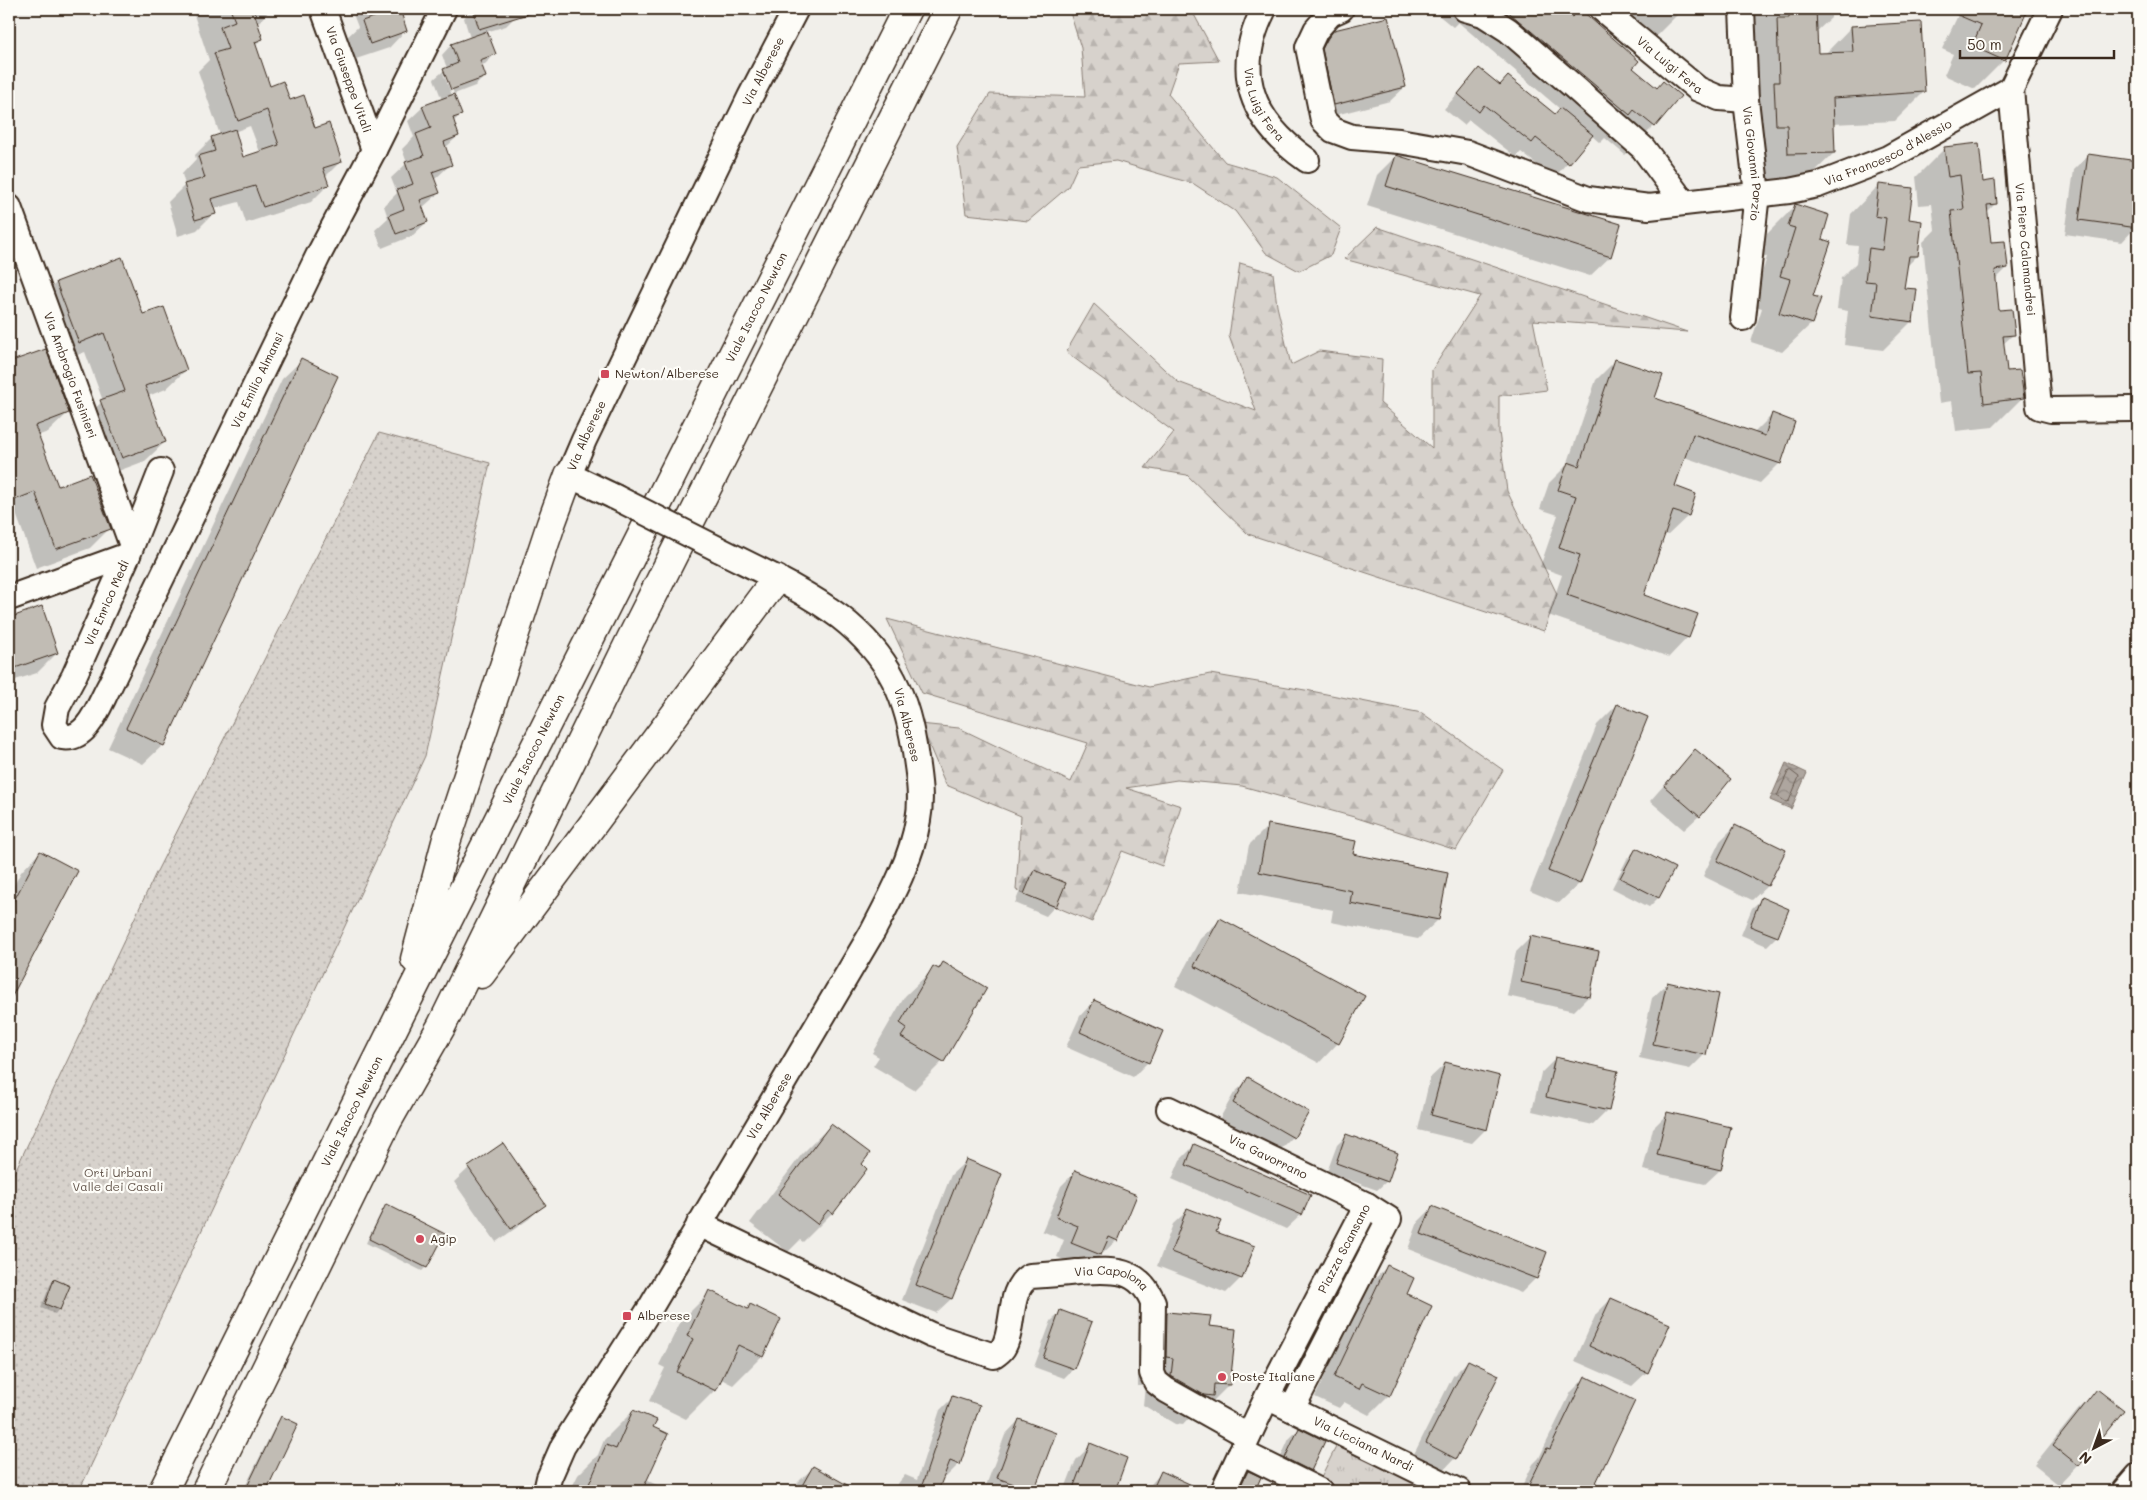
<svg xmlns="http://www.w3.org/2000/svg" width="2147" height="1500" font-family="Mali,sans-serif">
<defs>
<pattern id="forest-firs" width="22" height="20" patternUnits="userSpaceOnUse" patternTransform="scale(1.25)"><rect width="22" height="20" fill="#d7d2cc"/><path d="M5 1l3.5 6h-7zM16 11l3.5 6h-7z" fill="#b9b4af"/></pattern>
<pattern id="park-tufts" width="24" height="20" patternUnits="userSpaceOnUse" patternTransform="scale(1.25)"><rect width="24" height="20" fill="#d7d2cc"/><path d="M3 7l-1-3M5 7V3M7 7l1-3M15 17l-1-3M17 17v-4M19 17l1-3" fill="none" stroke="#b9b4af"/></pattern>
<pattern id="garden-dots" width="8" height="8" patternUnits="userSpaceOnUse" patternTransform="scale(1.25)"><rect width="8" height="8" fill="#d7d2cc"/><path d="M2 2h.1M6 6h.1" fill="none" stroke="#b9b4af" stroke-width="1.8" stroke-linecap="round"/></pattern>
<pattern id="water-waves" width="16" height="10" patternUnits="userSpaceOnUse" patternTransform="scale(1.25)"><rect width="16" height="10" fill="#aea69f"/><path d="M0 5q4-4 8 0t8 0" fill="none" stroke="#8f8781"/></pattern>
</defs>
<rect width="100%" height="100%" fill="#f1efea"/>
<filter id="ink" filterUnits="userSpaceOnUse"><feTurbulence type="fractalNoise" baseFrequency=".02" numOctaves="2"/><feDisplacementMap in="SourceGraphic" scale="10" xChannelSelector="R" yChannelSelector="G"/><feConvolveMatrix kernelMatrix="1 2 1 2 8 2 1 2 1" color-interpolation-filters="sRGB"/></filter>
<g filter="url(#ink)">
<path fill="url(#forest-firs)" stroke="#897e75" d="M1069 9H1191L1219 61 1179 63 1168 94 1225 162 1277 177 1341 228 1331 255 1299 271 1266 253 1235 211 1194 184 1116 161 1078 165 1068 187 1028 221 966 214 957 147 990 94 1085 97 1081 48Z
M1377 227 1687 332 1533 320 1547 390 1499 396V432L1507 491 1557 594 1544 631 1248 534 1187 475 1145 468 1174 432 1066 352 1094 304 1178 382 1256 411 1229 336 1240 263 1273 273 1277 306 1291 365 1319 351 1382 359 1380 403 1432 448V370L1480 296 1344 259Z
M887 619 1149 687 1210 674 1311 691 1422 713 1503 770 1456 850 1354 817 1242 786 1177 780 1126 788 1181 806 1162 866 1122 851 1092 922 1016 890 1021 816 946 785 920 724 959 728 1071 782 1088 743 922 693Z"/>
<path fill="url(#park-tufts)" stroke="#897e75" d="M1338 1443 1436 1491H1333L1318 1483Z"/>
<path fill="url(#garden-dots)" stroke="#897e75" d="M379 433 490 463 425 756 79 1491H9V1184L155 875Z"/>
<path fill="url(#water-waves)" stroke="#80746b" d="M1786 763 1807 773 1791 809 1770 800Z"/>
<path fill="#0003" fill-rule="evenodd" d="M192 9H271L257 24 262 38 255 46 269 87 289 101 341 161 325 177 328 185 311 202 246 223 239 202 213 209 214 213 197 230 178 236 168 202 185 185 182 174 196 159 195 155 212 138 220 135 198 71 209 60ZM250 126 260 152 243 158 234 132Z
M351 9H409L401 16 406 30 389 48 353 60 345 39 358 27Z
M472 9H513L515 17 506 26 486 32 495 54 485 64 480 65 484 77 475 86 454 94 446 73H443L460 115 453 122 458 136 445 148 451 164 434 180 439 193 422 208 427 222 412 236 382 248 375 230 388 218 384 206 397 193 391 178 407 163 402 149 414 137 408 121 423 107 442 100 434 79 447 68 442 55 451 45 470 38 464 18Z
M1383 9H1392L1388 13Z
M1431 9H1577L1621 47 1616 10 1609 9H1683L1646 46 1623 49 1654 126 1625 155 1605 138 1600 143 1591 135 1554 178 1521 152 1516 157 1469 120 1464 125 1444 109 1479 70 1499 86 1554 115 1560 109 1458 22 1453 27Z
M1750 9H1831V18L1816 32 1817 54H1825L1851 27 1924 92 1895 121 1833 124 1834 153 1805 181 1760 183Z
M1961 9H2027L2004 60 1975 89 1944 75 1953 54 1942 49Z
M1335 31 1405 87 1390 101 1320 119V46Z
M1945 148 1982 183 1996 203 1986 213 1990 244 2007 268 1995 280 1998 312 2013 335 2002 345 2006 373 2022 398 1993 427 1956 431 1952 401 1939 403 1923 242 1935 230 1932 204 1919 205 1916 177Z
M2089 155 2138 162V213L2136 227 2122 242 2065 234 2074 170Z
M1396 156 1620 225 1610 257 1590 276 1367 206 1377 175Z
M1879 185 1907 220 1917 256 1906 267 1903 289 1912 321 1883 350 1844 345 1848 311 1837 309 1841 278 1856 263 1858 246 1847 245 1851 214Z
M1796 205 1820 240 1812 297 1811 324 1782 352 1751 342 1762 308 1752 305 1767 257 1760 255 1767 234Z
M56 283 186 370 166 389 148 396 165 442 145 461 102 477 81 421 103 401 85 352 59 362 37 302Z
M45 350 68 413 48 432 37 436 57 488 109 529 90 548 36 568 15 511 9 514V364Z
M302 360 163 745 143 764 108 748 282 379Z
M1616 360 1653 398 1754 433 1772 415 1780 463 1760 483 1684 457 1673 487 1695 495 1688 516 1668 535 1664 534 1642 596 1688 637 1669 657 1548 615 1562 575 1540 567 1558 515 1540 509 1549 483 1567 465 1596 380Z
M41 608 57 653 37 673 9 682V619Z
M1617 705 1647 718 1579 884 1559 903 1530 891 1597 725Z
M1695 750 1699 816 1684 830 1650 801Z
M1269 825 1352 855 1446 874 1438 920 1418 939 1331 922 1333 910 1240 892 1249 845Z
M1735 826 1784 851 1767 886 1752 900 1703 876 1720 841Z
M1636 849 1673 869 1658 898 1649 907 1612 888 1627 859Z
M40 852 76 872 9 999V895L21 872Z
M1034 871 1055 906 1046 916 1015 903 1024 881Z
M1762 899 1777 936 1767 946 1741 935 1752 908Z
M1220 920 1338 1043 1319 1063 1175 986 1200 939Z
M1531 937 1589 996 1574 1011 1507 996 1516 952Z
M943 963V1061L914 1090 873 1066 879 1057 872 1053 905 996 934 968 937 970Z
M1667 984 1705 1054 1690 1069 1639 1058 1652 998Z
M1094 1001 1148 1062 1133 1077 1066 1047 1080 1016Z
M1556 1058 1608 1110 1593 1125 1532 1111 1541 1073Z
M1445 1064 1486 1129 1472 1143 1418 1130 1430 1078Z
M1249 1079 1307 1113 1293 1137 1278 1152 1220 1118 1234 1093Z
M1668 1113 1730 1128 1720 1170 1705 1184 1643 1170 1653 1128Z
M831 1125 860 1165 832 1213 803 1242 800 1240 788 1252 750 1223 802 1154Z
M1347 1135 1387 1181 1377 1190 1327 1172 1337 1145Z
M1195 1145 1301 1215 1286 1229 1172 1179 1180 1160Z
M966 1161 1000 1174 951 1299 936 1313 902 1300 951 1175Z
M469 1168 544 1204 529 1219 496 1242 454 1182Z
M1076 1171 1117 1240 1086 1269 1057 1257 1064 1240 1042 1231 1061 1186Z
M387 1205 426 1267 422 1271 366 1243 382 1210Z
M1432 1208 1546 1252 1535 1279 1521 1293 1408 1249 1418 1222Z
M1188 1210 1215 1233 1241 1278 1226 1293 1157 1266 1173 1224Z
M1387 1267 1405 1295 1389 1395 1369 1415 1344 1402 1339 1408 1315 1397 1367 1286Z
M55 1281 59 1309 55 1314 41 1308 50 1285Z
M710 1292 746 1310 751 1305 762 1356 733 1385 721 1379 715 1390 686 1419 649 1401 665 1368 659 1365 681 1321Z
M1611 1299 1647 1372 1632 1386 1575 1361 1596 1314Z
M1061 1312 1073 1369 1064 1378 1034 1367 1051 1321Z
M1167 1313 1208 1328 1229 1385 1200 1414 1194 1413 1183 1425 1175 1424 1143 1405 1145 1386H1138V1342Z
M1468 1361 1455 1458 1441 1473 1412 1458 1453 1376Z
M1585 1378 1634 1401 1591 1491H1520L1533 1464 1539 1458 1571 1392Z
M2098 1391 2078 1465 2059 1485 2034 1465 2078 1410Z
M953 1397 959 1464 946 1477 943 1476 937 1491H892L905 1475 917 1480 940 1410Z
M633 1411 652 1428 646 1480 670 1491H570L578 1475 598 1455 604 1440Z
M281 1418 296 1425 265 1491H243L277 1422Z
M1019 1420 1055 1434 1033 1491H984L1005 1435Z
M1299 1429 1310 1470 1301 1479 1276 1468 1289 1439Z
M1091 1445 1126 1458 1113 1491H1064L1076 1460Z
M813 1468 844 1485 840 1491H793L798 1482Z
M1248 1472 1260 1478 1253 1491H1234L1238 1482Z
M1161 1473 1193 1487 1192 1491H1145Z"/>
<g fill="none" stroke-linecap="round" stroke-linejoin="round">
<path stroke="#695c52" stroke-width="1" d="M1791 771 1799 777 1789 801 1786 802 1777 796 1788 772Z"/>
</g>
<path fill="#c1bcb4" stroke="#3b2a1e" d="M230 9H253L263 39 255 42 270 86 283 81 290 100 304 95 315 128 329 123 342 162 323 168 329 185 263 207 255 186 211 199 216 214 195 220 184 184 205 178 198 156 215 151 211 137 235 129 243 157 279 145 267 110 238 121 214 53 228 49 220 27 235 21Z
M374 9H400L407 31 370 44 362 21 377 16Z
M473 9H531V13L479 29Z
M1505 9H1562L1572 17 1580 9 1639 61 1633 68 1657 88 1663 81 1681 96 1655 127 1634 110 1630 115Z
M1789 9H1816L1818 53 1853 52 1851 26 1921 22 1925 92 1833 98 1835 153 1788 154 1787 125H1776L1774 82H1779L1777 18H1789Z
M1944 9H2028L2005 61 1972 46 1981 25Z
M1388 17 1406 87 1334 105 1322 49 1328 38 1334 30Z
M487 31 496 54 480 60 486 77 451 90 443 69 458 63 451 44Z
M1479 68 1500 85 1508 76 1555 114 1560 108 1593 135 1569 164 1536 138 1532 143 1484 105 1479 112 1458 94Z
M454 94 462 115 453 118 459 136 444 142 452 165 432 172 440 193 420 200 428 222 396 234 389 215 404 209 397 190 413 184 405 162 424 156 416 134 431 128 422 106Z
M1979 143 1983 182 1995 180 1997 204 1987 205 1991 242 2005 241 2008 268 1995 270 1999 310 2012 309 2015 335 2003 336 2007 371 2020 370 2024 398 1984 403 1981 373 1968 374 1951 211 1964 210 1960 175 1948 177 1944 147Z
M2088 154 2138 161V228L2079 220Z
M1396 155 1621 224 1611 257 1386 186Z
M1879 184 1913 188 1909 219 1922 221 1918 256H1909L1904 288 1917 289 1913 322 1872 316 1876 282 1865 281 1869 248 1882 250 1886 218 1875 216Z
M1795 204 1829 215 1822 239 1831 242 1813 296 1821 298 1812 324 1779 313 1790 279 1780 276 1795 228 1788 226Z
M122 257 143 314 164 307 187 370 145 386 166 442 122 458 100 400 125 391 104 333 79 343 56 282Z
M46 349 69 413 35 426 58 486 90 474 111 529 56 549 35 492 9 502V362Z
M301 358 338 376 164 746 126 728Z
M1615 359 1663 375 1655 398 1765 436 1772 413 1795 422 1781 464 1693 434 1675 486 1696 494 1689 516 1673 511 1644 595 1698 614 1689 638 1567 595 1580 555 1559 548 1576 496 1558 490 1568 462 1579 466Z
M42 606 58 653 9 670V618Z
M1617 704 1648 717 1580 884 1548 871Z
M1695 749 1731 779 1700 817 1664 786Z
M1268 824 1356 841 1353 854 1448 873 1439 920 1350 903 1352 891 1259 872Z
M1735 825 1786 850 1768 886 1717 861Z
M1636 848 1675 868 1659 898 1620 878Z
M40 851 78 871 9 1002V910Z
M1034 870 1066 883 1056 907 1024 894Z
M1761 897 1789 909 1778 937 1750 926Z
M1220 918 1365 996 1339 1044 1194 966Z
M1530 936 1599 951 1590 997 1521 982Z
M943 962 987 988 944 1062 901 1037 907 1028 900 1023 933 966 939 969Z
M1667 982 1719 994 1706 1055 1653 1044Z
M1094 1000 1163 1031 1149 1063 1080 1032Z
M1555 1057 1618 1071 1609 1111 1546 1097Z
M1445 1062 1500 1076 1487 1130 1431 1115Z
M1248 1077 1309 1112 1294 1138 1233 1103Z
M1667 1112 1731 1127 1721 1170 1657 1155Z
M831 1124 870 1153 862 1164 867 1169 833 1214 828 1210 817 1224 778 1194Z
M1346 1134 1398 1153 1388 1182 1336 1163Z
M503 1143 546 1205 511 1229 468 1167Z
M1194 1144 1311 1195 1302 1215 1186 1165Z
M966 1159 1002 1174 952 1299 916 1285Z
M1075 1170 1137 1195 1118 1241 1109 1237 1101 1255 1071 1243 1078 1226 1056 1217Z
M386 1204 445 1234 427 1268 369 1239Z
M1432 1206 1547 1252 1537 1279 1421 1234Z
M1187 1208 1221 1221 1216 1232 1255 1246 1242 1279 1171 1252Z
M1387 1265 1414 1278 1407 1294 1432 1306 1390 1396 1362 1383 1359 1389 1334 1377Z
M54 1279 70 1286 60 1310 45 1304Z
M709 1290 748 1309 750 1304 781 1319 763 1357 738 1345 716 1391 677 1372 693 1339 687 1336Z
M1611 1298 1670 1324 1648 1373 1589 1346Z
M1060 1310 1092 1322 1074 1369 1043 1358Z
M1167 1312 1211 1316 1209 1326 1236 1329 1230 1385 1214 1384 1213 1396 1204 1395 1171 1376 1173 1358 1166 1357Z
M1468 1360 1499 1375 1456 1459 1426 1443Z
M1585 1376 1635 1401 1592 1491H1526L1547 1448 1550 1449Z
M2097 1389 2124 1410 2079 1466 2053 1445Z
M952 1396 980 1405 960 1465 950 1461 938 1491H920Z
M633 1410 657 1420 653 1427 668 1434 642 1491H586L606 1445 616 1449Z
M281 1416 298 1424 266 1491H245Z
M1019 1419 1056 1433 1034 1491 997 1478Z
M1299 1428 1325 1441 1311 1471 1285 1458Z
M1090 1443 1127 1458 1115 1491H1072Z
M813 1466 858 1491H799Z
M1161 1471 1205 1491H1152Z
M1248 1471 1261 1477 1255 1491H1238Z"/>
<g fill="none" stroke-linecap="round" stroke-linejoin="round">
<g stroke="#3b2a1e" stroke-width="28">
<g id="minor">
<path id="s1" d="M323 9 374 150"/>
<path id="s2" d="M1264 9C1232 72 1251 121 1307 160"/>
<path id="s3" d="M1341 9 1330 14 1316 30 1308 47 1323 120 1333 130 1352 137 1399 141 1468 153 1588 199 1649 207 1789 191 1818 185 1888 158 2011 89"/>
<path d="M1465 9 1483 14 1508 30 1573 86 1643 148 1683 202"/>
<path id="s4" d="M1602 9 1698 89 1719 98 1746 100"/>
<path id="s5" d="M1742 9 1746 100 1757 194 1743 318"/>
<path id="s6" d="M2050 9 2011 89 2039 407 2051 410 2131 409"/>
<path id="s7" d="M9 207 131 543"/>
<path id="s8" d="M161 471 128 555 74 676 57 708 54 725 62 737C88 742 100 702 110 685L318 256 374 150 444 9"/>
<path id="s9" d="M615 497 569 475 584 440 750 97 796 9"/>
<path d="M9 598 128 555"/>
<path id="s10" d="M1169 1109 1367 1205 1389 1219 1292 1409"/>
<path id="s11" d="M699 1224 931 1335 994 1356C997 1354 1001 1351 1003 1348 1015 1329 1007 1288 1030 1276 1046 1275 1062 1274 1077 1272 1110 1270 1138 1266 1153 1302L1152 1373 1156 1382 1166 1390 1248 1436"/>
<path id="s12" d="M1277 1402 1459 1491"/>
<path d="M1241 1452 1320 1491"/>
<path id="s13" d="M546 1491 549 1478 563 1446 649 1310 873 931C891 897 912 858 918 820 922 800 919 779 916 759 908 698 890 656 840 617 803 589 759 570 718 549"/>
<path id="s14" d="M1223 1491 1267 1397 1367 1205"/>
<path d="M2125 1491 2138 1476"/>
</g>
</g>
<g stroke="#3b2a1e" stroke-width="31">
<g id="highway">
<path d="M415 959 446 842 551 524 569 475"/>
<path d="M481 974 776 579"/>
<path id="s15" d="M163 1491 401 1013 907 9"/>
<path d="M206 1491 388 1120 441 1027 631 639 948 9"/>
</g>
</g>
<use href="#minor" stroke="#fdfcf7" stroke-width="24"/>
<use href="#highway" stroke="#fdfcf7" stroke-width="28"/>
<g stroke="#3b2a1e" stroke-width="28" stroke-linecap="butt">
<path id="minor-bridge" d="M615 497 718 549"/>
</g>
<use href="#minor-bridge" stroke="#fdfcf7" stroke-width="24"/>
</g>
</g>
<g fill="#d1495b" stroke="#fdfcf7" stroke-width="2">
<rect x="600" y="369" width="10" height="10" rx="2.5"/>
<circle cx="420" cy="1239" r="5"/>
<rect x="622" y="1311" width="10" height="10" rx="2.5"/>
<circle cx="1222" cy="1377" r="5"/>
</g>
<g text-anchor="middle" stroke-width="4.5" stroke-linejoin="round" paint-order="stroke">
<g font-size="12" fill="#3b2a1e" stroke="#fdfcf7">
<text dy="4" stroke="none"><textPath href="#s4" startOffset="88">Via Luigi Fera</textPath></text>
<text dy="4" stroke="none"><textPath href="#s9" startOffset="499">Via Alberese</textPath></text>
<text dy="4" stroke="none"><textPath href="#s1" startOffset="75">Via Giuseppe Vitali</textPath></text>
<text dy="4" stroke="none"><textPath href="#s2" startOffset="102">Via Luigi Fera</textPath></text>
<text dy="4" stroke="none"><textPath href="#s3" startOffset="716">Via Francesco d'Alessio</textPath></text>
<text dy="4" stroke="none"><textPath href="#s5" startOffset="155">Via Giovanni Porzio</textPath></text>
<text dy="4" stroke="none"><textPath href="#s6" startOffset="250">Via Piero Calamandrei</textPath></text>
<text dy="4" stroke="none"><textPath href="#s15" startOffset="1324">Viale Isacco Newton</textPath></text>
<text dy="4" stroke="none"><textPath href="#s7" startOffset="179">Via Ambrogio Fusinieri</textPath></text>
<text dy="4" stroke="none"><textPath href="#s8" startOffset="705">Via Emilio Almansi</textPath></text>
<text dy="4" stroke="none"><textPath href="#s9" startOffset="94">Via Alberese</textPath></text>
<text transform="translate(107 603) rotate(-66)" y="4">Via Enrico Medi</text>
<text transform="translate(907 725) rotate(76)" y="4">Via Alberese</text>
<text dy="4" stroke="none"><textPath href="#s15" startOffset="829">Viale Isacco Newton</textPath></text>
<text dy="4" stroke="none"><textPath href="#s13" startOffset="446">Via Alberese</textPath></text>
<text dy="4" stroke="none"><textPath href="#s15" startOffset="424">Viale Isacco Newton</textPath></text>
<text dy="4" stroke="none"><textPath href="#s10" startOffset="110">Via Gavorrano</textPath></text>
<text dy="4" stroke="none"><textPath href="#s14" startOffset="271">Piazza Scansano</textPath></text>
<text dy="4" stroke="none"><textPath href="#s11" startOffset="498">Via Capolona</textPath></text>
<text dy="4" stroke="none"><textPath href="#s12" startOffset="96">Via Licciana Nardi</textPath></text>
</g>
<g font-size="12" fill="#3b2a1e" stroke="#fdfcf7" text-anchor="start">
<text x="615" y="378">Newton/Alberese</text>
<text x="430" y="1243">Agip</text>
<text x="637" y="1320">Alberese</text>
<text x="1232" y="1381">Poste Italiane</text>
</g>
<g font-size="12" fill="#62544a" stroke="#fdfcf7">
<text x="118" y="1177">Orti Urbani<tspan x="118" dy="14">Valle dei Casali</tspan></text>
</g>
</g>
<rect width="2147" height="1500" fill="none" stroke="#fdfcf7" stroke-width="30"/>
<rect x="15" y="15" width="2117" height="1470" fill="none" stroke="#3b2a1e" stroke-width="2" filter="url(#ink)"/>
<g transform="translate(2094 1448) rotate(221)" stroke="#fdfcf7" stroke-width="4" paint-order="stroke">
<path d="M0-4L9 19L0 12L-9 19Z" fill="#3b2a1e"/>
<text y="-8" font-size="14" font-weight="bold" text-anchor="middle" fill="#3b2a1e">N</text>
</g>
<path d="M1960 50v8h154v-8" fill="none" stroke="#3b2a1e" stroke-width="2.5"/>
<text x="1967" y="50" font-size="15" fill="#3b2a1e" stroke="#fdfcf7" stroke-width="4" paint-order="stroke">50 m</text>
</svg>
